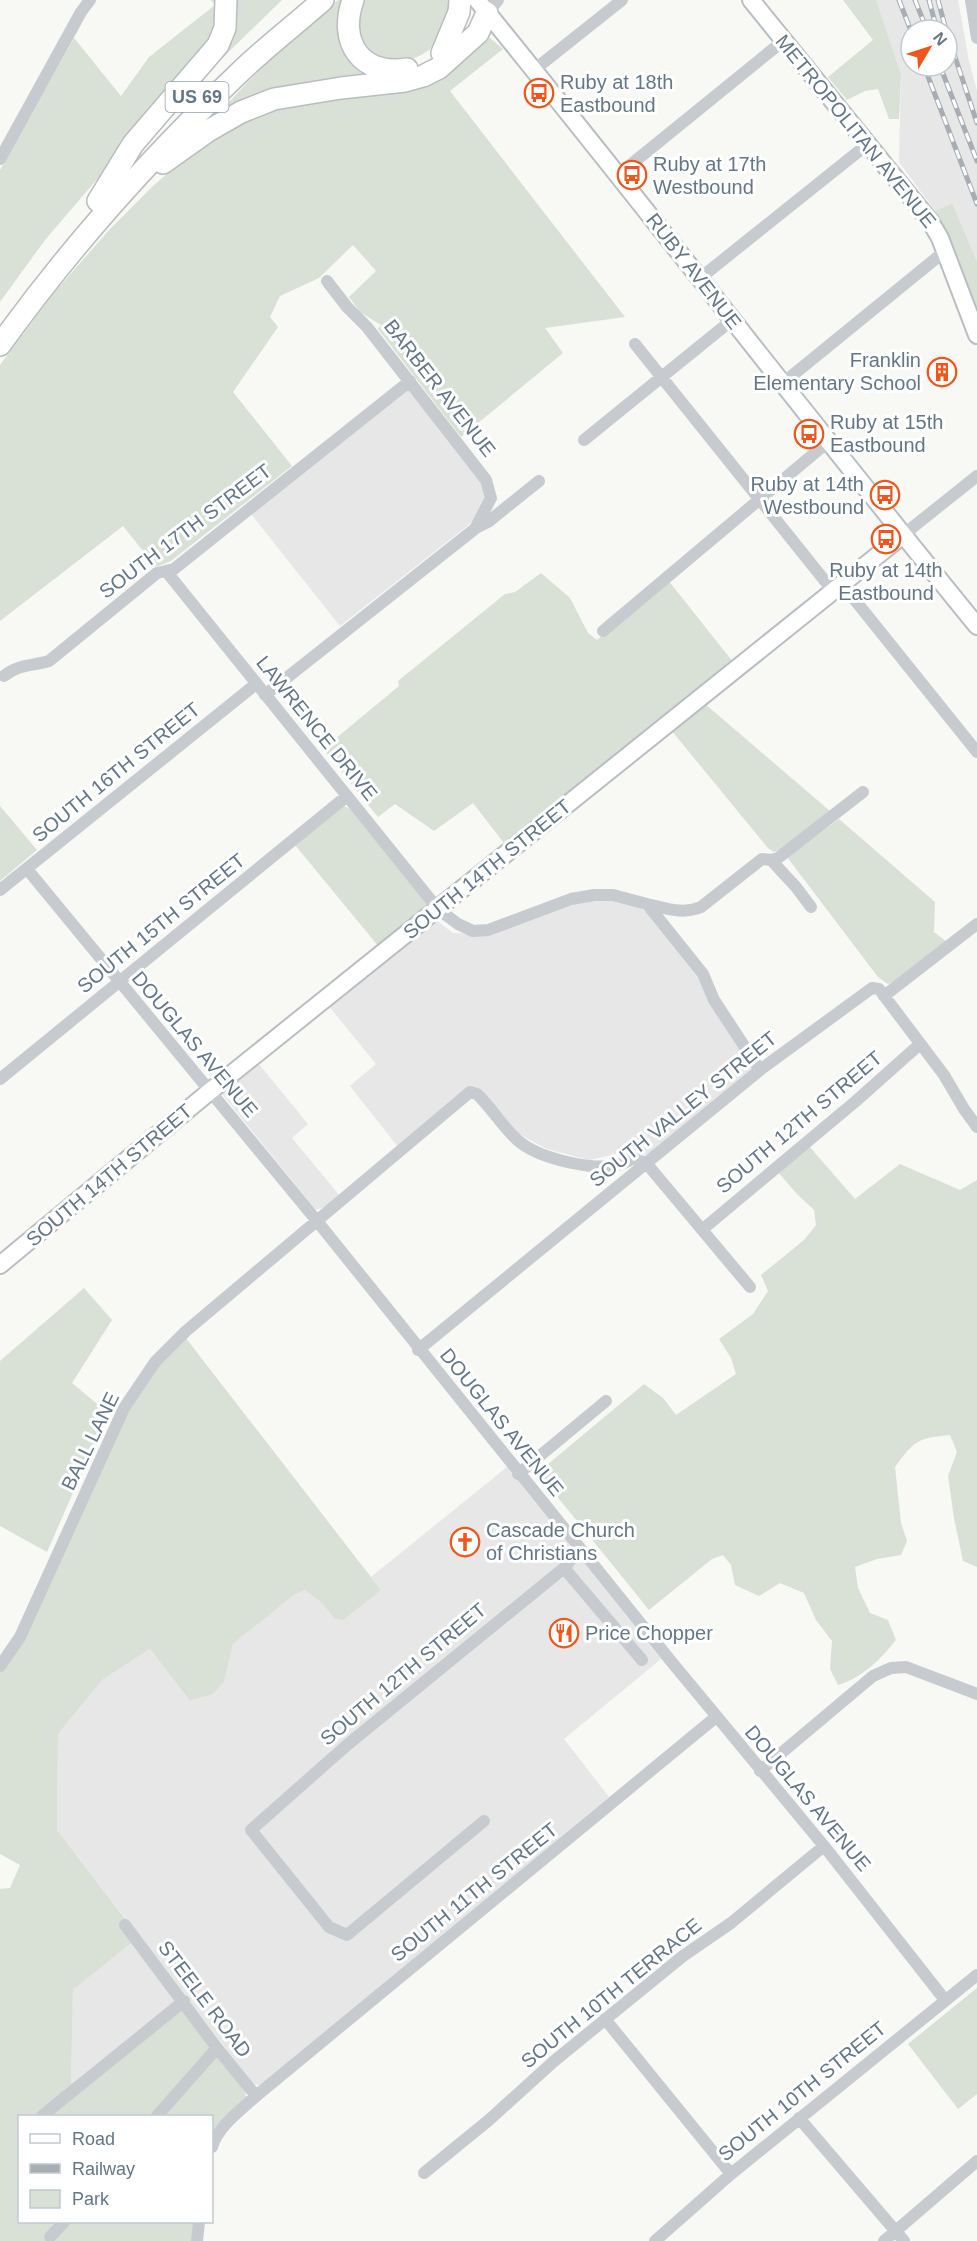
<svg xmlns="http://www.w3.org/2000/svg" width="977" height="2241" font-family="Helvetica,sans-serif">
<rect width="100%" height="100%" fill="#f8f8f5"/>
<path fill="#e6e7e6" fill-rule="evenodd" d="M876 0H958L969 61 977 91V265L952 203 935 211 899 162 901 75ZM911 30H947V66H911Z
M410 390 484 484 486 493 476 519 340 626 251 514 405 391Z
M594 898 635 904 646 912 702 983 753 1070 647 1156 635 1150 589 1160 547 1149 519 1134 480 1091 398 1147 350 1086 376 1064 328 1005 432 922 437 921 453 933 478 934Z
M258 1063 308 1124 292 1138 340 1196 324 1208 315 1209 223 1095 224 1089Z
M507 1467 661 1659 564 1739 609 1797 263 2083 259 2085 253 2084 57 1830 58 1734 102 1680 150 1649 190 1701 213 1694 224 1682 233 1644 294 1595 305 1590 322 1603 334 1618 381 1590 371 1577Z
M133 1942 175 2001 73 2086 71 2083 73 1990Z"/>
<path fill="#d9e0d5" d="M211 0H220V17L206 52 45 240 0 302V170L74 38 121 96 149 57 215 5Z
M230 0H282L207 73Z
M338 0H348L343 16 380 76 210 122 268 61Z
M361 0H452C448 12 445 25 440 37 431 55 405 63 387 65L358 42 357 11Z
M843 0H876L901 75 899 119H889L878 89 865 91 847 100 828 77 873 40Z
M486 37 490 38 503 49 450 91 625 317 545 328 563 353 461 437 378 329 381 325 360 312 349 297 376 271 353 245 319 278 280 296 270 317 278 327 233 392 292 466 171 561 156 567 123 526 0 621V365L53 294 109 230 153 186 205 141 277 107 416 87Z
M952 203 977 262V313L935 211Z
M541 573 570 598 588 633 597 640 668 580 733 662 507 847 473 803 434 831 395 804 378 817 323 749 399 686 398 681 505 594 515 592Z
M704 703 830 811 779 850 774 852 768 848 671 730Z
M0 806 37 850 0 881Z
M344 806 350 809 426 903 425 910 379 947 295 845Z
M839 819 935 902 934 932 947 942 891 983 888 984 878 977 787 857Z
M809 1146 855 1199 900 1164 960 1190 977 1180V1567L963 1561 954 1518 948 1476 957 1452 950 1435C917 1438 914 1441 895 1467L901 1523 907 1541 901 1555 877 1559 855 1567 858 1588 870 1613 888 1620 896 1640C881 1659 862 1678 838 1685L830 1669 832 1641 816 1620 804 1593 780 1583 759 1596 735 1585 731 1565 723 1555 712 1559 649 1610 543 1479 547 1465 644 1384 663 1398 676 1415 736 1374 731 1358 719 1339 753 1314 768 1291 761 1275 804 1240 816 1225 814 1210 796 1193 778 1172Z
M84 1288 112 1320 72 1383 108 1413 47 1552 0 1526V1361Z
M185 1337 381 1590 343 1620 334 1618 322 1603 305 1590 294 1595 233 1644 224 1682 213 1694 190 1701 150 1649 102 1680 58 1734 57 1830 139 1937 73 1990 71 2083 77 2092 178 2012 182 2011 190 2016 245 2092 246 2097 212 2136V2116H20V2222H195L194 2241H0V1889L10 1888 20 1865 0 1854V1670L125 1413 160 1361Z
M977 1988V2094L958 2109 908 2044Z"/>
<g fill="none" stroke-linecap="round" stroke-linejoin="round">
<g stroke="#b9bec3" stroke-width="20">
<path id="secondary" d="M477 0C646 207 808 419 977 626
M751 0 930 221 940 238 977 335
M0 1265 209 1092 903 535"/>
</g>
<g stroke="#b9bdc0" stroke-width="24">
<path id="highway" d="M353 0C338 42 361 76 407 69
M442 53 459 12 460 0
M163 163 208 131 241 112 274 99 341 88 405 81 423 76 439 68 478 33 487 13
M98 201 133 144 218 45 225 28 226 0
M0 345C71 246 152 156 240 72 267 46 296 24 323 0"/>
</g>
<path stroke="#c7cbcf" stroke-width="12" d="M971 0 977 38
M487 13 498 0
M534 70 622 0
M0 159 81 12 90 0
M618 175 783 41
M699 279 869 143
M327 281 347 307 367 327 486 480 491 498 476 527
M635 344 833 591
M783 383 945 251
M584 440 732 320
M903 535 977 476
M166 571 438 909 458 924 473 931 488 930 571 899 594 895H613L647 904 703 974 714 1000 760 1070
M842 584 977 752
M603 631 829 441
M4 676C18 664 33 666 49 661L157 573 174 569 410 381
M265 695 476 528 488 522 539 481
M771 860 796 887 811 907
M27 869 317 1221 670 1660 824 1846 945 2000
M0 890 256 684
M647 904C666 908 682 915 701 907L762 859 771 860 778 858 863 792
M884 996 977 924
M0 1079 347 796
M703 1229 856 1101 920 1044
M418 1350 760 1070 872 988 879 989 944 1075 964 1109 977 1127
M518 1474 606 1401
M564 1568 642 1660
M0 1666 20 1637 124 1408 155 1362 186 1331 470 1092 477 1094C493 1109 504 1130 521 1143 542 1159 596 1172 621 1164 625 1163 630 1160 634 1158L647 1164 750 1287
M760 1771 873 1676 891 1668 906 1667 977 1694
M484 1821 347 1935 329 1927 251 1830 347 1745 564 1568 580 1549
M125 1925 217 2048 256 2096
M605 2019 731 2174
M42 2116 184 2001
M157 2116 217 2048
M799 2118 904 2241
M212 2147C218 2126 241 2110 256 2096L716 1717
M424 2173 489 2120 553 2062 683 1956 731 1923 824 1846
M50 2237 64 2222
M197 2241 199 2222
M655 2241 731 2174 977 1975
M884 2241 977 2161"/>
<use href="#secondary" stroke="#fff" stroke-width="16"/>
<use href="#highway" stroke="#fff" stroke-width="21"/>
<g stroke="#a7adb3" stroke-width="5">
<path id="rail" d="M899 0 911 31
M915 0 927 30
M929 0 937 30
M938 0 946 30
M947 33 977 123
M924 66 977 204
M940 66 977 161"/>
</g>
<use href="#rail" stroke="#fff" stroke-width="3" stroke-dasharray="9" stroke-linecap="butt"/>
</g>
<defs>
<g id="bus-ring" transform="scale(1.5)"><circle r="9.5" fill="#fff" stroke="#f35419" stroke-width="1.5"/><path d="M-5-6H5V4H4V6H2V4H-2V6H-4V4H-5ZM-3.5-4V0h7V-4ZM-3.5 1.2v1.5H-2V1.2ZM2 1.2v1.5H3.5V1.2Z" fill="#f35419"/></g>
<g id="building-ring" transform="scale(1.5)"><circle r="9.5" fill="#fff" stroke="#f35419" stroke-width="1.5"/><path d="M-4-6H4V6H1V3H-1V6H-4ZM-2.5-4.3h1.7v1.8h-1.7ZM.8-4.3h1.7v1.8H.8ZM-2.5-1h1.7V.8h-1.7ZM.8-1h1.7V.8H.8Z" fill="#f35419"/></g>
<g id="church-ring" transform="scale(1.5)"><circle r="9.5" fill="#fff" stroke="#f35419" stroke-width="1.5"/><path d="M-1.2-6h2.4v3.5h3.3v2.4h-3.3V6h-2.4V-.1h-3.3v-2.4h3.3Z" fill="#f35419"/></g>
<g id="restaurant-ring" transform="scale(1.5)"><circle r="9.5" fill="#fff" stroke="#f35419" stroke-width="1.5"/><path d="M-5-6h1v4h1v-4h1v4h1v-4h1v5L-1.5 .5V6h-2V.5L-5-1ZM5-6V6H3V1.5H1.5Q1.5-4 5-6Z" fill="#f35419"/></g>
</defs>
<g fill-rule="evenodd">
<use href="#bus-ring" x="539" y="93"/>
<use href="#bus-ring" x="632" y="175"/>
<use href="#building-ring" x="942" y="372"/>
<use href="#bus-ring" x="809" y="434"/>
<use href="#bus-ring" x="885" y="495"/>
<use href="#bus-ring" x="886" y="539"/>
<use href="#church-ring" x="465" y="1542"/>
<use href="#restaurant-ring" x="564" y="1633"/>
</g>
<g text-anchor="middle" stroke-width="6" stroke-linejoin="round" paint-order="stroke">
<rect fill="#fff" stroke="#92a0ac" stroke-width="1.5" x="165.5" y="82" width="63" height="30" rx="4.5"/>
<g font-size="18" font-weight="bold" fill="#647789">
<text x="197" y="103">US 69</text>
</g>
<g font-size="20" fill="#647789" stroke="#fff" text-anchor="start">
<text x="560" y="89">Ruby at 18th<tspan x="560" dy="23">Eastbound</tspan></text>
<text x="653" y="171">Ruby at 17th<tspan x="653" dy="23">Westbound</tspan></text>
<text x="921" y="367" text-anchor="end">Franklin<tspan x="921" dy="23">Elementary School</tspan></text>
<text x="830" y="429">Ruby at 15th<tspan x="830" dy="23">Eastbound</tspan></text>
<text x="864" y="491" text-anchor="end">Ruby at 14th<tspan x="864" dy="23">Westbound</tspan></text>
<text x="886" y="577" text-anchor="middle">Ruby at 14th<tspan x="886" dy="23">Eastbound</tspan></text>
<text x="486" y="1537">Cascade Church<tspan x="486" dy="23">of Christians</tspan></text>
<text x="585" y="1640">Price Chopper</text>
</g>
<g font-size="20" fill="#647789" stroke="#fff">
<text transform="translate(856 131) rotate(51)" y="7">METROPOLITAN AVENUE</text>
<text transform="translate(694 271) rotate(52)" y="7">RUBY AVENUE</text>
<text transform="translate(440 388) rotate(52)" y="7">BARBER AVENUE</text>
<text transform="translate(185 531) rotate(-37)" y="7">SOUTH 17TH STREET</text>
<text transform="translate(317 728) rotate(51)" y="7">LAWRENCE DRIVE</text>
<text transform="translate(116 772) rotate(-39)" y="7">SOUTH 16TH STREET</text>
<text transform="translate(487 869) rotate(-39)" y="7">SOUTH 14TH STREET</text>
<text transform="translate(161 923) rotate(-39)" y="7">SOUTH 15TH STREET</text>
<text transform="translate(195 1044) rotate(50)" y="7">DOUGLAS AVENUE</text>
<text transform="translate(683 1109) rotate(-39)" y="7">SOUTH VALLEY STREET</text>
<text transform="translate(799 1122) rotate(-40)" y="7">SOUTH 12TH STREET</text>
<text transform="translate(109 1175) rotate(-40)" y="7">SOUTH 14TH STREET</text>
<text transform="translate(502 1422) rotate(51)" y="7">DOUGLAS AVENUE</text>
<text transform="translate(90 1441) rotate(-64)" y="7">BALL LANE</text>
<text transform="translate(403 1674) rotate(-40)" y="7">SOUTH 12TH STREET</text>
<text transform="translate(808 1798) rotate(50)" y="7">DOUGLAS AVENUE</text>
<text transform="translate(474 1892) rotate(-39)" y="7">SOUTH 11TH STREET</text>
<text transform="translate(611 1993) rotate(-39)" y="7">SOUTH 10TH TERRACE</text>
<text transform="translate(205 1999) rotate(53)" y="7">STEELE ROAD</text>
<text transform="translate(802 2091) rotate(-39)" y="7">SOUTH 10TH STREET</text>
</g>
</g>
<rect x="18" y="2115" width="195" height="108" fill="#ffffff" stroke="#c1c9d0" stroke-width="1.5"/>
<rect x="30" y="2134" width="30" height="9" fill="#ffffff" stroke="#c1c9d0" stroke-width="1.5"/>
<text x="72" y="2145" font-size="18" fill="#647789">Road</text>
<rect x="30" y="2164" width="30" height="9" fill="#a7adb3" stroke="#c1c9d0" stroke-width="1.5"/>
<text x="72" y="2175" font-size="18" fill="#647789">Railway</text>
<rect x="30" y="2190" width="30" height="18" fill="#d9e0d5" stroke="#c1c9d0" stroke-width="1.5"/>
<text x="72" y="2205" font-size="18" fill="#647789">Park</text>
<g transform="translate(929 48) rotate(51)"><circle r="28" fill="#ffffff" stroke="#c1c9d0" stroke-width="1.5"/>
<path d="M0-4.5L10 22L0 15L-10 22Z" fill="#f35419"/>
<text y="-9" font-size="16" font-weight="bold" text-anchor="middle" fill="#647789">N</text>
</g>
</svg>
